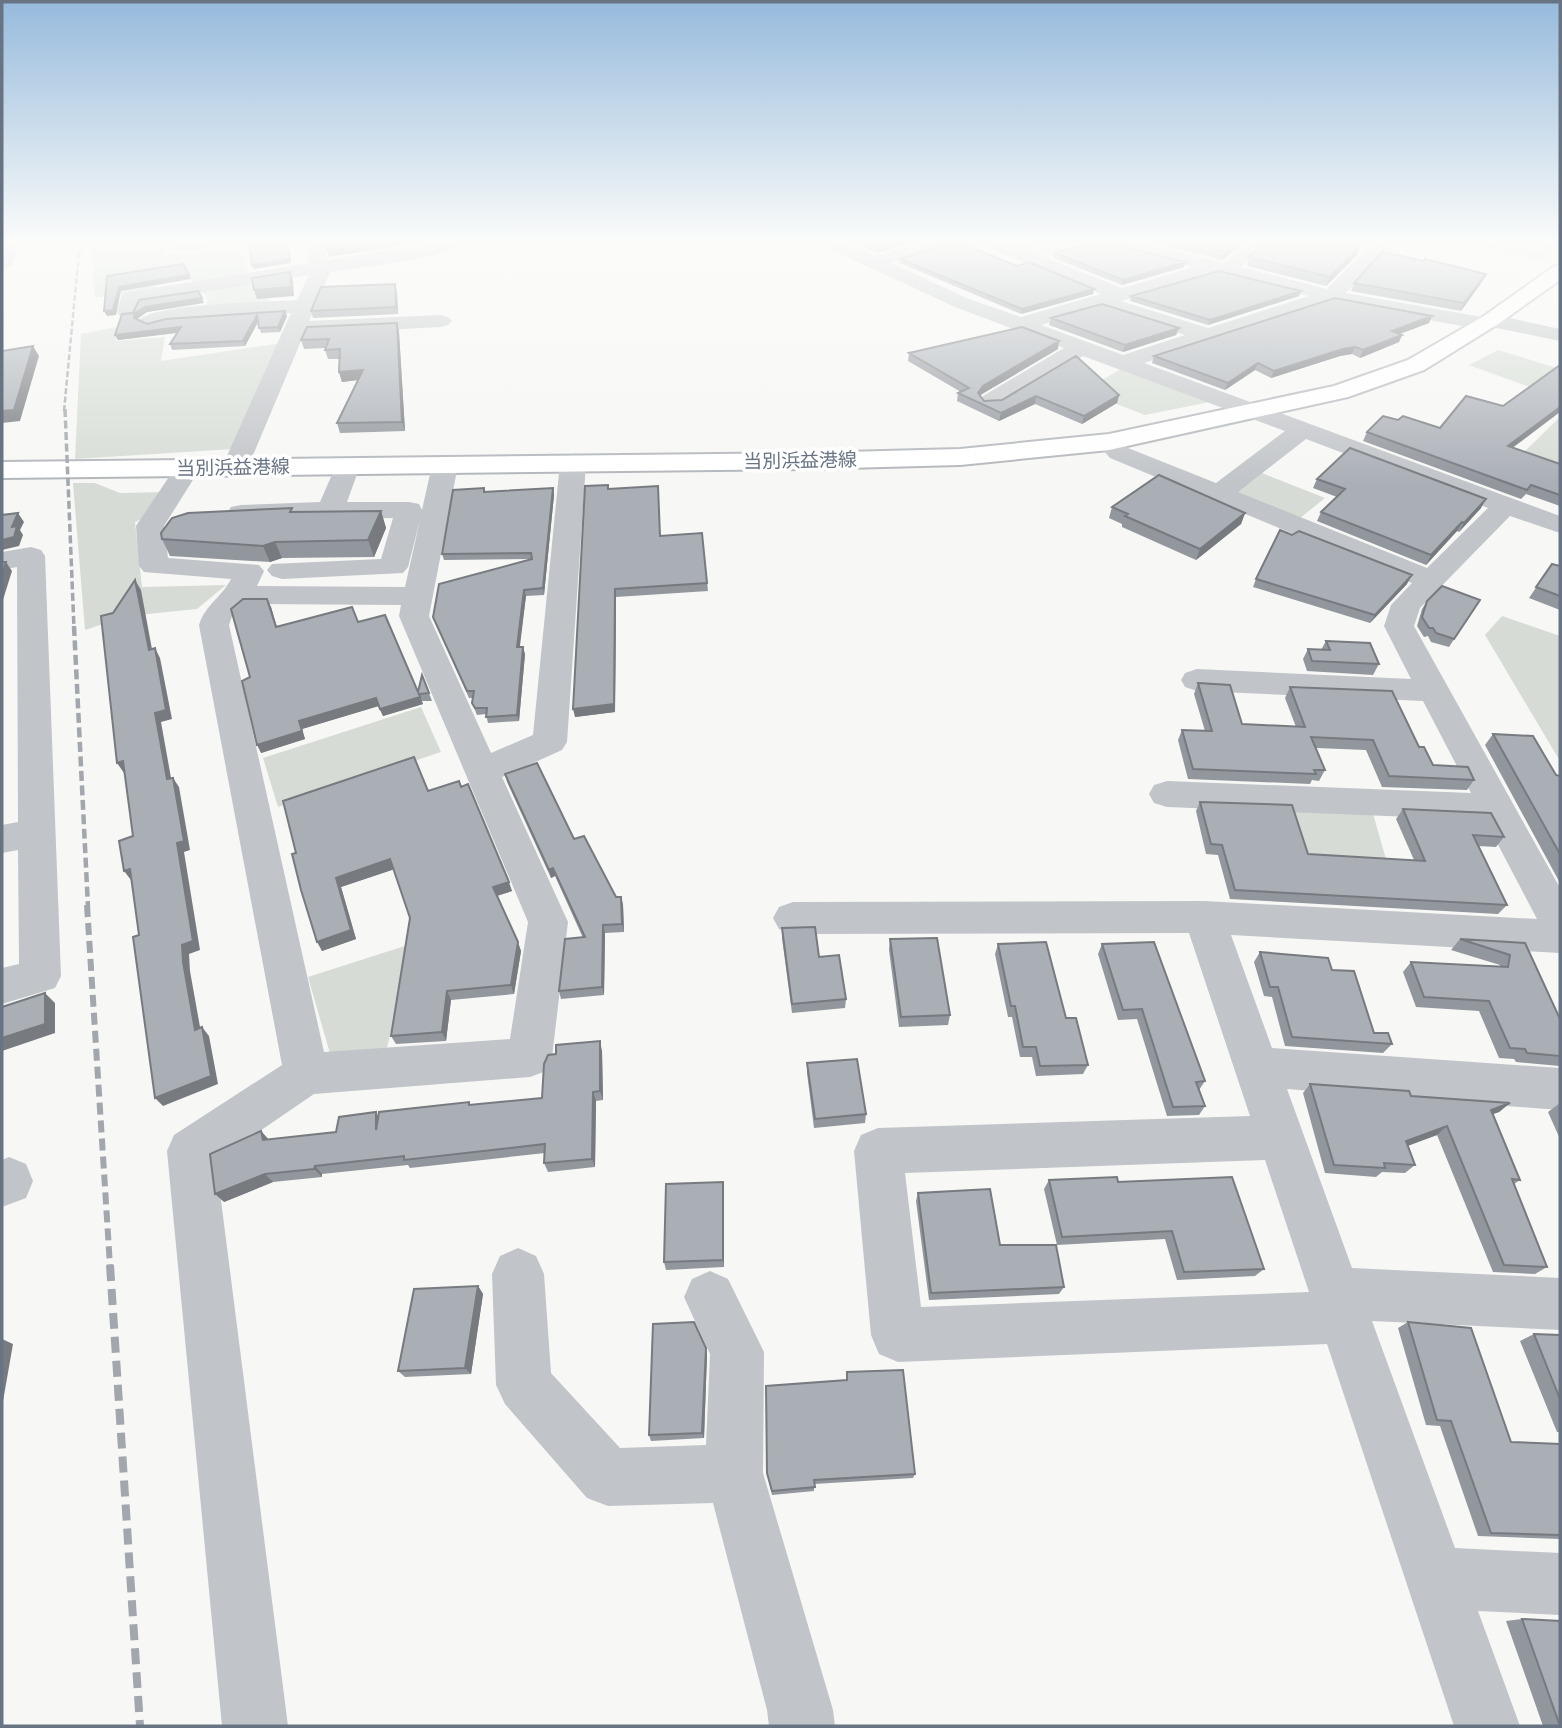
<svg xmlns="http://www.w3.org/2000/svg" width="1562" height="1728" font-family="'Space Grotesk','Noto Sans JP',sans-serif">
<rect width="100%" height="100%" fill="#f7f8f5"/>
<path fill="#d6dcd5" d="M92 242H107L106 249 110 252 163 244 165 255 239 244 249 274 193 284 187 268 156 272V289L95 298Z
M1012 242H1104L1048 257Z
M1463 242H1560V247L1544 260Z
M252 281 254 293 272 292 266 306 206 309 207 299 201 289Z
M116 327V341L165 337 161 361 282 343 233 449 75 459 81 334Z
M1498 350 1560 369V398L1469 365Z
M1121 369 1215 401 1145 415 1083 391Z
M1560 417V465L1524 452Z
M1262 473 1325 498 1299 519 1235 493Z
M73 483H95L120 493 168 492 152 515 135 522 142 587 226 585 197 609 128 616 85 630Z
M1502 616 1560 636V761L1485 635Z
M421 707 441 752 278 807 263 758Z
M1291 809 1372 810 1386 859 1310 857Z
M414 943 386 1051 331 1057 308 977Z"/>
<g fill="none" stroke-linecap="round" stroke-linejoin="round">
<g stroke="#b2b6bb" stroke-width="4">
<path id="major" d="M1560 265V280L1498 324 1424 370 1348 397 1109 450 960 465 807 469 2 478V462L807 453 960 449 1109 434 1334 386 1408 360 1484 316 1553 267Z"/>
</g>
<path stroke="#b9bbbe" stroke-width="2.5" stroke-dasharray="2 2" stroke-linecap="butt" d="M1543 242 1560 246"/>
<path fill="#c1c4c8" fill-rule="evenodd" d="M2 242H20L12 265 2 271Z
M172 242H221C213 251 187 253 174 250Z
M313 242 320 244 328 260 437 242H463C451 258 354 268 330 272L309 321 441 315 448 317 452 321 448 325 441 327 304 334 248 467 244 472 235 475 226 472 222 467 291 313 168 321 149 327 142 325 138 321C151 303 270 302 297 300L309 275 139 303 134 316H120L117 312 122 294 129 292 310 263 304 248Z
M821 242H845L875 256 925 242H955L953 246 891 263 969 299 1021 317 1101 294 984 246 982 242H1007L1122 288 1194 267 1111 246 1109 242H1140L1223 263 1250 242H1271L1241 267 1327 289 1373 242H1392L1346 293 1482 317 1491 314 1560 329V341L1492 327 1483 330 1332 302 1144 363 1560 516V533L1510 516 1420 608 1414 626 1560 888V953L1231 935 1272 1048 1560 1068V1110L1287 1089 1352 1268 1560 1278V1330L1372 1321 1455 1548 1560 1553V1615L1478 1611 1520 1726H1454L1327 1344 898 1362 879 1354 871 1335 854 1151 861 1135 878 1128 1250 1116 1189 933 793 934 779 929 773 918 779 907 793 902 1204 901 1537 919 1485 820 1167 807 1154 803 1149 794 1154 785 1167 781 1471 793 1423 701 1197 691 1185 687 1181 680 1185 673 1197 669 1411 679 1384 626 1391 605 1412 583 1110 458 1096 442 1100 437C1114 433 1119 438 1128 448L1216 483 1285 431 1083 356 999 406H983L979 401 983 396 1064 348 955 307 823 246ZM1217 273 1309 296 1208 328 1121 301ZM1100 308 1185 335 1123 355 1041 325ZM1306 439 1488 508 1427 568 1238 492ZM1265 1160 1309 1292 921 1307 905 1173Z
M573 455 582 458 586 463 567 742 562 750 502 777 568 922 552 1057 546 1071 530 1077 314 1094 216 1161 288 1726H222L167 1151 174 1135 282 1065 199 625C205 605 222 597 231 579L144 572 139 566 136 526 179 462 188 459 197 462 201 467 164 526 168 558 259 565 264 571 257 586 405 587 420 520 408 567 403 573 282 579 272 576 267 570 272 564 381 559 393 518 241 521 231 519 227 513 231 507 241 505 320 502 338 461 347 458 356 461 360 466 347 502H409L419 504 422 510 432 465 436 460 445 457 454 460 458 465 429 616 491 753 533 735 560 463 564 458ZM246 604 401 605 399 616 528 922 510 1039 324 1052 229 625 232 616Z
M31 547 41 550 45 556 61 976 55 988 2 1004V968L19 964 18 850 2 853V825L18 822 17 567 2 570V552Z
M9 1157 26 1164 33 1181 26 1198 2 1207V1160Z
M518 1248 536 1256 544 1274 551 1373 620 1448 706 1445 710 1354 684 1297 692 1279 710 1271 728 1279 764 1352 763 1473 833 1710 835 1726H769L767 1710 713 1503 608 1506 587 1498 505 1404 496 1385 492 1274 500 1256Z"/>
<use href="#major" fill="#fff" fill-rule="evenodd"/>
<path stroke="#a2a7ad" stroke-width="2.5" stroke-dasharray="6 2.5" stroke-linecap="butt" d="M64 411 80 242"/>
<path stroke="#a2a7ad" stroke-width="3.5" stroke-dasharray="8 3.5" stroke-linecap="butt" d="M65 409 74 628"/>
<path stroke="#a2a7ad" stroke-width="4.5" stroke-dasharray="10 4.5" stroke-linecap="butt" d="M74 626 88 907"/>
<path stroke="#a2a7ad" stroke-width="6" stroke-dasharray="12 6" stroke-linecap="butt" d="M87 905 110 1266"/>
<path stroke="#a2a7ad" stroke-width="8" stroke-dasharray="16 8" stroke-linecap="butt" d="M110 1265 140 1726"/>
</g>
<path fill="#92969d" d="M851 242H916L876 253Z
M1150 242H1246L1222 260Z
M1268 242H1353L1351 244 1360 246 1357 255 1326 286 1247 266 1249 257Z
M1111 244 1185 262 1184 267 1122 285 1054 258 1055 253Z
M900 259 1017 266 1093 294 1021 314 900 263Z
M1424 261 1482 282 1461 311 1351 291 1354 283Z
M397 292 398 314 313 318 311 311Z
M1131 296H1299L1208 325 1130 301Z
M204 303 147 312 137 319 147 324 285 311 287 316 280 332 261 333 258 322 245 346 172 350 170 344 177 333 118 340 115 335 133 313Z
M1051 318 1179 328 1176 335 1123 352 1049 325Z
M1429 323 1399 334 1402 335 1399 342 1360 358 1352 354 1340 356 1271 378 1255 370 1225 390 1152 363 1154 356Z
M399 332 405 431 340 433 337 423 358 380 342 382 339 372 340 359H328L325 350V348L304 349 301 340Z
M1058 349 982 394 980 396 984 401 1002 400 1076 356 1119 395 1117 403 1082 424 1035 404 999 421 957 401 958 393 961 392 908 361 909 353Z
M1398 420 1513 448 1560 464V506L1526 494 1521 499 1363 441 1367 432Z
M1317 479 1481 508 1459 532 1457 531 1426 565 1317 521 1321 512 1337 497 1313 488Z
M608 485 609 489 661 536 702 533 708 591 616 597 615 712 575 717Z
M553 488 554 495 544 595 526 596 519 647 525 654 519 721 488 723 486 714 477 715 472 703 473 698H469L433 617 532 559 444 560 442 554 485 492Z
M1112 507 1245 513 1241 524 1196 560 1122 527V524L1109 518Z
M381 511 386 528 374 557 282 558 270 562 170 556 162 539 294 512Z
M1552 564 1560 566V610L1529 598Z
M1256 579 1407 584 1370 623 1253 587Z
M1480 600 1449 647 1431 642 1428 636 1424 637 1417 626 1422 609 1427 601Z
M271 607 277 627 358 622 418 692 429 693 432 701H422L423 704 383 716 378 706 302 729 305 739 261 753 250 677Z
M1326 641 1379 664 1373 675 1307 671 1303 659 1308 649 1321 650Z
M1198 683 1242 724 1296 727 1285 698 1290 687 1419 747 1433 765 1474 780 1467 790 1382 787 1366 750 1316 748 1325 770 1319 781 1312 780 1310 784 1188 779 1178 740 1182 730 1205 731 1194 694Z
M1493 734 1556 775 1560 776V883L1485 745Z
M505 774 574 839 616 897H621L623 905 624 932 605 933 604 995 561 999 559 991 583 938 555 876 551 878 507 782Z
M461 787 512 891 497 896 521 951 514 994 451 1000 446 1041 396 1044 391 1036 410 918 394 869 341 887 356 939 322 951 301 890 428 791Z
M1200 802 1308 854 1414 860 1396 819 1403 809 1504 837 1496 847 1478 846 1507 905 1498 914 1230 899 1218 855 1206 854 1196 811Z
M782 928 819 957 846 999 845 1008 792 1013 782 938Z
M890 939 950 1015 948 1025 899 1027 889 950Z
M1460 939 1525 943 1560 1019V1066L1516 1062 1514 1059 1499 1058 1479 1011 1416 1007 1403 972 1411 962 1500 967V965L1451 950Z
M998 944 1066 1018 1088 1065 1083 1074 1036 1076 1032 1057H1020L1012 1017H1008L995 954Z
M1102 944 1205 1081 1199 1090 1205 1106 1199 1115 1167 1116 1137 1019 1118 1020 1098 954Z
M1260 952 1332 970 1374 1033 1392 1044 1383 1053 1285 1046 1272 997 1264 996 1254 962Z
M602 1051 603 1100 596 1101 595 1167 548 1172 544 1163 545 1153 410 1168 408 1165 322 1174V1177L273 1182 224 1202 261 1131 269 1140 336 1132 376 1112 378 1116 542 1098Z
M807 1063 866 1114 865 1123 814 1128 807 1073Z
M1310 1084 1411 1096 1510 1103 1499 1112 1492 1114 1520 1180 1514 1184 1547 1267 1535 1274 1493 1272 1437 1135 1408 1145 1415 1165 1405 1173 1382 1172 1376 1177 1325 1173 1303 1093Z
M1560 1103V1139L1548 1112Z
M1049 1180 1118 1182 1264 1269 1255 1276 1177 1280 1165 1239 1057 1245 1044 1189Z
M723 1182 724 1267 666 1270 664 1262Z
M918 1193 1064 1287 1059 1294 929 1300 916 1201Z
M478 1286 483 1294 471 1374 405 1377 398 1371Z
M1408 1322 1511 1442 1560 1444V1539L1478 1536 1440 1426 1426 1425 1398 1328Z
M1534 1334 1560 1335V1432H1557L1520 1341Z
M707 1355 704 1438 651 1441 649 1435Z
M847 1372 915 1474 913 1478 814 1484V1491L772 1495 767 1473 846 1380Z
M1522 1619 1560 1726H1543L1506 1621Z"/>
<path fill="#777a7f" d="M377 242H421L329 257 327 250Z
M886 242H916L876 253V245Z
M1238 242H1246L1222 260 1225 252Z
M288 244 291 263 254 269 252 265Z
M1360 246 1357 255 1326 286 1330 277Z
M1185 262 1184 267 1122 285 1123 280Z
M290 272 293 280 294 296 257 299 254 290Z
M1486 274 1482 282 1461 311 1464 303Z
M189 275 191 279 121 291 116 315 107 316 104 311 119 287Z
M395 284 397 292 398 314 396 307Z
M1094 289 1093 294 1021 314 1022 309Z
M1301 291 1299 296 1208 325 1210 320Z
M202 298 204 303 147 312 137 319 134 318V314L145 307Z
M285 311 287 316 280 332 278 327Z
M257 315 259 320 245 346 243 341Z
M1432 316 1429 323 1389 338 1392 331Z
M397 323 399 332 405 431 402 422Z
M181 327 183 332 118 340 115 335Z
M1179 328 1176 335 1123 352 1125 345Z
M1402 335 1399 342 1360 358 1363 350Z
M1059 341 1058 349 982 394 976 401 978 393 983 386Z
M33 346 39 356 20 421 2 423V411Z
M1355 347 1352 354 1340 356 1271 378 1274 371 1343 349Z
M1258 363 1255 370 1225 390 1228 383Z
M363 370 365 379 342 382 339 372Z
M1119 395 1117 403 1082 424 1084 416Z
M1036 396 1035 404 999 421 1001 413Z
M1560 407V412L1503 455 1508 446Z
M553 488 554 495 544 595 543 588Z
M1486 499 1481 508 1459 532 1464 523Z
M381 511 386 528 374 557 368 540Z
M18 513 24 522 20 530 23 535 19 546 2 550V540L12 527Z
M1245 513 1241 524 1196 560 1200 549Z
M1462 522 1457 531 1426 565 1431 555Z
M275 542 282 558 270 562 263 546Z
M6 562 12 571 2 603V574Z
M1412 575 1407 584 1370 623 1375 615Z
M135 580 141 590 154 660 149 650Z
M615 589 616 597 615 712 575 717 573 709Z
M524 590 526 596 519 654 517 647Z
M267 599 271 607 279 635 276 627Z
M523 647 525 654 519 721 517 715Z
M155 648 160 658 172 719 161 722 173 789 167 779 155 713Z
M420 697 423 704 383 716 380 709Z
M376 698 379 706 302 729 305 739 261 753 257 745 299 721Z
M123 761 129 771 124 773 117 763Z
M173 778 179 787 190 850 184 852 200 950 189 954 190 971 202 1038 195 1030 183 962Z
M390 859 395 869 341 887 356 939 322 951 317 942 336 878Z
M553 868 555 876 551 878 549 870Z
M130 869 131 880 124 871Z
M509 882 512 891 496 896 493 887Z
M621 897 623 905 624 932 622 924Z
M603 925 605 933 604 995 602 987Z
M518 942 521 951 514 994 511 985Z
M447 991 451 1000 446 1041 442 1032Z
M45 993 55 1003V1033L2 1051V1038Z
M202 1027 209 1036 218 1084 163 1106 155 1098Z
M600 1041 602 1051 603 1100 600 1091Z
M593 1092 596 1101 595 1167 592 1159Z
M1510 1103 1499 1112 1480 1119 1491 1110Z
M1447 1126 1437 1135 1397 1150 1406 1141Z
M261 1131 269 1140H263Z
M315 1166 322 1174V1177L314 1169Z
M265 1174 273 1182 224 1202 215 1194Z
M723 1182 724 1190V1267L723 1260Z
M478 1286 483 1294 471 1374 465 1368Z
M2 1339 13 1344 2 1407Z
M706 1348 707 1355 704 1438 702 1433Z"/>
<path fill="#aaafb6" stroke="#777a7f" stroke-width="2" d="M249 242H272L273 246 288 244 290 259 252 265Z
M323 242H377L327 250Z
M870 242H886L876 245Z
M954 242H958L1017 266 1029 262 1094 289 1022 309 900 259Z
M1090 242H1111V244L1185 262 1123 280 1055 253Z
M1186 242H1238L1225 252Z
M1268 242H1347L1346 243 1360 246 1330 277 1249 257Z
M1382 252 1424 261 1425 259 1486 274 1464 303 1354 283Z
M183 264 189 275 119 287 113 310 104 311 107 276Z
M1219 271 1301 291 1210 320 1131 296Z
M290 272 291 287 254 290 252 278Z
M395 284 396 307 311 311 321 287Z
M198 291 202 298 145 307 134 314V318L147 324 166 319 285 311 278 327 259 328 257 315 243 341 170 344 181 327 115 335 122 314 133 313 139 300Z
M1335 298 1432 316 1392 331 1402 335 1363 350 1355 347 1343 349 1274 371 1258 363 1228 383 1154 356Z
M1102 304 1179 328 1125 345 1051 318Z
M397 323 402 422 337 423 363 370 339 372 340 349 325 350 329 339 301 340 307 327Z
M1022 327 1059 341 983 386 978 393 984 401 1002 400 1076 356 1119 395 1084 416 1036 396 1001 413 958 393 969 388 909 353Z
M33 346 14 410 2 411V351Z
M1560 365V407L1508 446 1560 464V495L1531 485 1527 490 1367 432 1383 416 1398 420 1403 416 1440 428 1466 396 1503 406Z
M1350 448 1486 499 1464 523 1462 522 1431 555 1321 512 1345 489 1317 479Z
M1159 475 1245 513 1200 549 1125 516 1128 514 1112 507Z
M608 485V489L658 486 660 536 702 533 707 583 615 589 614 704 573 709 585 486Z
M484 488V492L553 488 543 588 524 590 517 647H523L517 715 486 717 487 708H475L472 703 474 691H467L433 617 439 584 532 559 531 553 442 554 453 490Z
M292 508 290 512 381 511 368 540 275 542 263 546 162 539 161 533 172 518 188 513Z
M18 513 12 527 17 526 14 537 2 540V515Z
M1280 530 1292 535 1299 531 1412 575 1375 615 1256 579Z
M2 562H6L2 574Z
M1552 564 1560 566V596L1536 587Z
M135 580 149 650 155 648 166 710 155 713 167 779 173 778 184 841 177 843 193 941 182 945 183 962 195 1030 202 1027 211 1076 155 1098 133 937 139 935 130 869 124 871 119 841 133 836 123 761 117 763 101 616 113 613Z
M1442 586 1480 600 1454 639 1436 633 1433 628H1429L1422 617 1427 601Z
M243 599H267L276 627 352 607 358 622 385 615 418 692 422 675 429 693 419 694 420 697 380 709 376 698 299 721 302 731 257 745 242 681 250 677 231 609Z
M1326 641 1370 643 1379 664 1312 661 1308 649 1330 650Z
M1198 683 1230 685 1242 724 1305 727 1290 687 1392 691 1419 747H1424L1433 765 1468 767 1474 780 1389 776 1373 740 1311 737 1325 770H1314L1316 774 1193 769 1182 730 1212 731Z
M1493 734 1533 736 1556 775 1560 776V854Z
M414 757 428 791 459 781 461 787 468 784 509 882 493 887 518 942 511 985 447 991 442 1032 391 1036 410 918 390 859 336 878 351 930 317 942 301 890 292 854 296 853 283 801Z
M537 763 574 839 584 836 616 897H621L622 924 603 925 602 987 559 991 565 939 585 937 553 868 549 870 505 774Z
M1200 802 1292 805 1308 854 1425 861 1403 809 1491 813 1504 837 1473 835 1507 905 1235 890 1222 845 1211 844Z
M815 927 819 957 839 955 846 999 792 1004 782 928Z
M937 938 950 1015 901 1017 890 939Z
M1460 939 1525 943 1560 1019V1056L1527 1053 1525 1049 1510 1048 1489 1001 1424 997 1411 962 1508 967 1510 955Z
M1046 942 1066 1018H1076L1088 1065 1040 1066 1036 1047H1023L1015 1006H1011L998 944Z
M1154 942 1205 1081 1196 1082 1205 1106 1173 1107 1142 1009 1123 1010 1102 944Z
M1260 952 1328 958 1332 970 1354 971 1374 1033H1388L1392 1044 1292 1037 1278 987H1270Z
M45 993V1024L2 1038V1007Z
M600 1041V1091L593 1092 592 1159 544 1163 545 1144 404 1160V1156L315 1166 314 1169 265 1174 215 1194 210 1154 261 1131 263 1140 336 1132 339 1117 376 1112V1130L379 1112 469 1102V1105L542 1098 544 1064 548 1055 556 1054V1045Z
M857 1059 866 1114 815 1119 807 1063Z
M1310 1084 1409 1091 1411 1096 1510 1103 1491 1110 1520 1180 1512 1179 1547 1267 1504 1265 1447 1126 1406 1141 1415 1165 1384 1163 1385 1168 1334 1165Z
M1117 1177 1118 1182 1232 1177 1264 1269 1184 1272 1172 1231 1062 1237 1049 1180Z
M723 1182V1260L664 1262 666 1184Z
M990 1189 1000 1245H1056L1064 1287 931 1293 918 1193Z
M478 1286 465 1368 398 1371 414 1289Z
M694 1322 706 1348 702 1433 649 1435 653 1324Z
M1408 1322 1471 1328 1511 1442 1560 1444V1535L1491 1533 1451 1421 1437 1420Z
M1534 1334 1560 1335V1399Z
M903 1370 915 1474 814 1480 815 1487 772 1491 767 1473 766 1386 847 1380V1372Z
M1522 1619 1560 1621V1726Z"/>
<linearGradient id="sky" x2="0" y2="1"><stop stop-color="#96badc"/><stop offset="0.5" stop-color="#fbfcfa"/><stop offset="1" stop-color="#fbfcfa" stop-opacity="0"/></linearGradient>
<rect width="1562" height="484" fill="url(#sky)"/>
<g text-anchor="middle" stroke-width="7" stroke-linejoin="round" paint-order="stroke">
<g font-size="19" fill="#687484" stroke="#fff">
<text transform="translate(800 460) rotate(-1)" y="7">当別浜益港線</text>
<text transform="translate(233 467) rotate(-1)" y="7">当別浜益港線</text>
</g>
</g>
<rect width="1562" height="1728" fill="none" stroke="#687484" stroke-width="7"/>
</svg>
